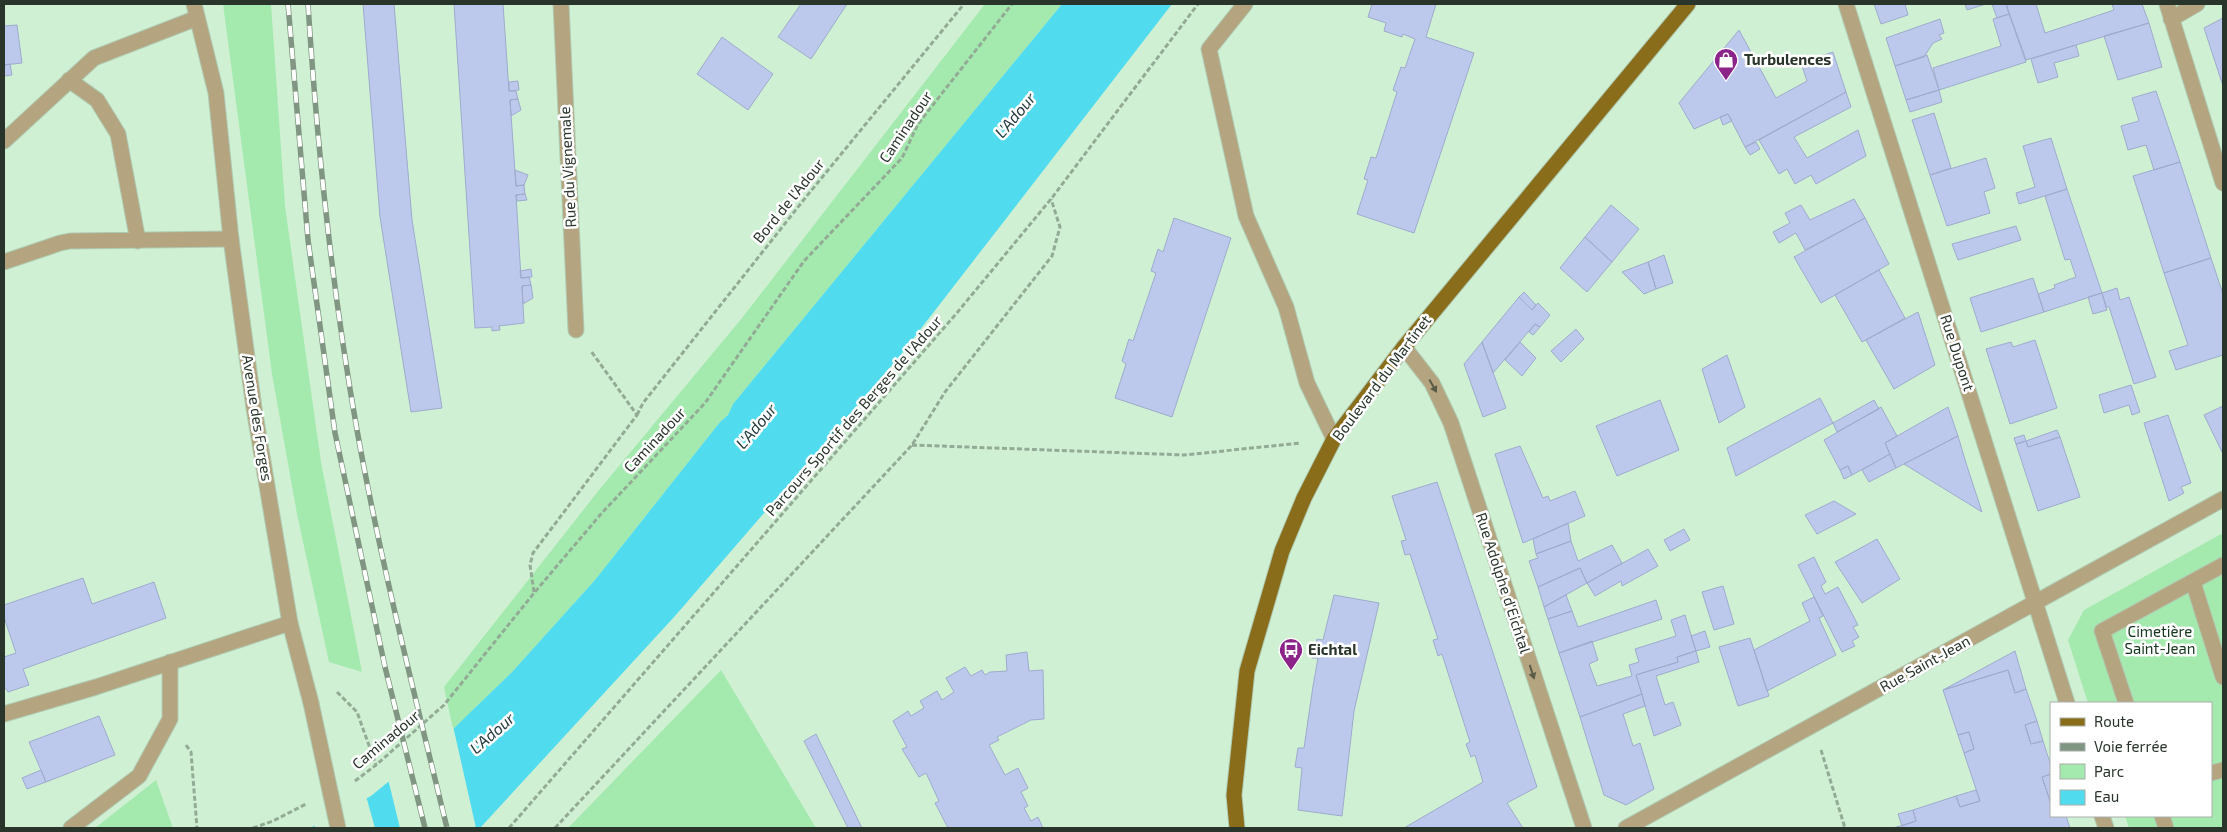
<svg xmlns="http://www.w3.org/2000/svg" width="2227" height="832" font-family="'Exo 2',sans-serif">
<rect width="100%" height="100%" fill="#d0f0d4"/>
<path fill="#a4eaaf" d="M223 4H271L285 206 321 462 362 672 329 662 297 514 272 374Z
M985 4H1062L733 404 728 415 720 422 595 580 512 672 453 729 444 687 599 490 742 318Z
M2223 533V828H2129L2125 816H2211V703H2088L2068 640 2084 610Z
M721 670 816 828H568Z
M156 780 173 828H95Z"/>
<path fill="#51dbef" d="M1062 4H1172L899 357 675 616 480 828H310L371 796 453 729 512 672 595 580 720 422 728 415 733 404Z"/>
<path fill="#d0f0d4" d="M453 726 476 828H400L388 779Z
M366 796 375 828H315L314 824Z"/>
<path fill="#bcc9ec" stroke="#9eabcd" d="M363 4H394L412 220 442 408 411 412 380 217Z
M454 4H503L509 91H516L518 99 510 100 516 186 524 185 525 194 516 195 521 278 529 277 531 285 522 286 524 323 499 326 500 330 492 331V327L475 328Z
M801 4H847L811 59 778 37Z
M1372 4H1436L1426 37 1474 53 1414 233 1357 214 1368 180 1364 179 1371 157 1376 158 1397 92 1393 90 1401 67 1405 68 1415 39 1403 34 1402 37 1384 31 1386 23 1368 17Z
M1874 4H1905L1908 15 1881 24Z
M1965 4H1986L1967 10Z
M1992 4H2006L2009 14 1997 18Z
M2006 4H2036L2045 33 2114 10 2112 4H2142L2149 23 2026 60Z
M2009 14 2026 62 1939 90 1933 68 2001 46 1993 19Z
M2223 18V86L2204 28Z
M1940 19 1944 33 1939 35 1942 39 1933 43 1924 57 1895 66 1886 38Z
M2149 23 2162 67 2118 80 2104 36Z
M17 25 22 63 4 65V26Z
M1739 30 1776 98 1807 81 1801 63 1833 52 1846 92 1745 147 1728 114 1694 129 1679 103Z
M722 37 773 74 748 110 697 74Z
M2076 45 2079 56 2054 63 2058 77 2038 83 2031 59Z
M1927 55 1939 90 1906 100 1895 66Z
M10 64 12 75 4 76V65Z
M518 81 519 90 509 91V82Z
M1939 90 1942 102 1910 112 1906 100Z
M2156 91 2180 162 2154 170 2146 145 2128 150 2121 126 2139 121 2132 98Z
M1846 92 1851 107 1794 137 1807 158 1858 130 1866 156 1816 184 1811 175 1795 184 1787 169 1779 174 1759 140Z
M518 99 521 110 511 116 510 100Z
M1934 113 1951 168 1930 175 1912 120Z
M1728 114 1732 121 1723 125 1720 117Z
M2051 138 2067 189 2019 204 2016 193 2035 187 2023 146Z
M1756 142 1760 149 1750 155 1745 147Z
M1986 158 1995 188 1984 192 1990 213 1947 226 1930 175Z
M2180 162 2211 258 2164 273 2133 176Z
M515 170 528 175 524 185 516 186Z
M2067 189 2102 293 2044 312 2038 294 2055 288 2054 285 2076 277 2070 259 2065 260 2045 196Z
M525 194 527 200 517 201 516 195Z
M1854 199 1865 218 1805 250 1796 233 1779 243 1773 232 1790 223 1785 213 1801 205 1810 220Z
M1611 205 1639 229 1612 262 1585 237Z
M1174 218 1231 238 1172 417 1115 398 1126 364 1122 361 1129 339 1133 341 1156 273 1151 271 1158 249 1163 252Z
M1865 218 1889 264 1821 303 1794 257Z
M2016 226 2021 240 1958 260 1952 244Z
M1585 237 1612 262 1587 292 1560 268Z
M1664 255 1673 283 1656 289 1648 262Z
M2211 258 2223 294V355L2176 370 2169 351 2188 345 2164 273Z
M1648 262 1656 289 1644 294 1622 272Z
M531 269 532 277 521 278 520 271Z
M1879 270 1905 318 1862 342 1835 295Z
M2033 278 2044 312 1981 332 1970 298Z
M531 285 533 298 523 304 522 286Z
M2117 288 2120 300 2129 297 2156 377 2134 384 2109 307H2106L2102 293Z
M1524 292 1536 305 1532 310 1519 297Z
M2102 293 2107 310 2093 314 2088 297Z
M1519 297 1532 310 1538 303 1550 315 1540 327 1535 324 1493 373 1482 342Z
M1918 312 1935 365 1894 389 1866 340Z
M1535 324 1540 327 1533 335 1529 332Z
M1576 329 1584 339 1561 362 1551 351Z
M2035 340 2057 408 2010 424 1986 349 2011 342 2013 347Z
M1482 342 1506 408 1483 417 1464 364Z
M1520 342 1536 358 1522 376 1505 360Z
M1727 355 1745 407 1719 423 1702 369Z
M2131 385 2140 412 2132 415 2129 405 2104 413 2099 395Z
M1820 398 1833 423 1736 476 1727 448Z
M1660 400 1679 450 1617 476 1596 426Z
M1874 400 1879 409 1837 432 1833 423Z
M2223 406V454L2204 415Z
M1881 407 1897 436 1885 443 1890 454 1852 475 1848 466 1840 470 1824 440Z
M1948 407 1958 436 1896 468 1885 443Z
M2168 415 2191 483 2181 487 2184 493 2169 501 2144 423Z
M2057 430 2060 437 2028 447 2026 441Z
M2024 435 2026 441 2016 444 2014 438Z
M1958 436 1966 463 1982 512 1904 464Z
M2060 437 2080 497 2038 511 2016 444 2026 441 2028 447Z
M1520 446 1543 498 1548 496 1550 501 1575 491 1585 516 1523 543 1495 454Z
M1890 454 1896 468 1869 482 1862 470Z
M1848 466 1852 475 1844 479 1840 470Z
M1437 482 1537 787 1507 803 1523 828H1404L1483 782 1475 755 1471 757 1466 744 1470 742 1442 654 1438 656 1433 640 1438 639 1410 554 1405 555 1401 541 1406 540 1392 496Z
M1834 501 1856 514 1817 534 1805 515Z
M1568 523 1571 541 1536 554 1533 539Z
M1684 529 1690 540 1670 551 1664 540Z
M1877 539 1900 579 1862 603 1835 562Z
M1571 541 1578 561 1612 545 1622 563 1587 583 1580 568 1538 587 1529 561 1538 558 1536 554Z
M1648 549 1658 566 1622 586 1621 581 1595 596 1587 583Z
M1814 557 1826 582 1821 586 1825 594 1838 587 1858 625 1853 627 1859 637 1852 641 1855 646 1842 652 1798 565Z
M1580 568 1587 583 1544 607 1538 587Z
M83 578 92 604 154 582 166 618 23 669 29 685 8 692 4 686V657L16 653 4 617V605Z
M1723 586 1734 624 1714 630 1702 592Z
M1334 595 1379 603 1354 711 1342 816 1298 810 1302 768 1295 767 1298 748H1304L1313 686 1318 658H1312L1317 639 1323 640Z
M1566 595 1572 611 1548 619 1544 607Z
M1814 597 1823 616 1819 618 1836 655 1767 691 1754 650 1810 621 1802 603Z
M1656 600 1662 619 1559 653 1548 619 1572 611 1578 627Z
M1685 615 1696 651 1677 657 1678 662 1636 675 1642 694 1580 717 1559 653 1592 641 1598 660 1589 664 1597 686 1632 676 1629 665 1639 662 1635 649 1676 636 1671 620Z
M1705 631 1710 647 1696 651 1691 636Z
M1750 638 1769 696 1738 706 1719 647Z
M1696 651 1699 662 1656 676 1665 705 1673 702 1681 725 1654 736 1636 675 1678 662 1677 657Z
M2015 651 2026 689 2015 693 2008 670 1943 690Z
M1027 652 1029 671 1043 670 1044 719 1031 720 997 737 999 740 989 745 1005 775 1018 768 1028 788 1021 792 1028 806 1024 808 1031 821 1038 817 1043 828H948L935 803 939 801 926 773 919 777 902 749 907 747 893 721 908 711 911 716 924 708 920 701 937 691 942 700 954 692 946 678 965 667 971 676 982 670 985 675 990 672 1007 671 1006 655Z
M2008 670 2015 693 2026 689 2037 721 2025 725 2031 744 2043 741 2051 766V774L2042 777 2051 804V816H2066L2070 828H1893L1916 821 1913 810 1956 796 1960 807 1980 801 1964 753 1974 749 1969 732 1958 735 1943 690Z
M1642 694 1645 706 1623 714 1633 746 1640 743 1654 789 1626 805 1604 795 1580 717Z
M99 716 115 755 46 782 29 742Z
M2037 721 2043 741 2031 744 2025 725Z
M1969 732 1974 749 1964 753 1958 735Z
M816 734 862 828H848L804 741Z
M41 770 46 782 27 789 22 778Z
M2051 774V804L2042 777Z
M1976 790 1980 801 1960 807 1956 796Z
M1913 810 1916 821 1902 826 1898 814Z"/>
<g fill="none" stroke-linecap="round" stroke-linejoin="round">
<g stroke="#afcbb2" stroke-width="17">
<path id="lane" d="M1245 4 1209 49 1246 216 1286 307 1307 383 1334 439
M69 80 97 100 118 134 138 241
M4 141 94 58 197 18
M4 262 60 243 70 241 231 239
M2193 582 2223 677
M2126 703 2102 631 2223 565
M4 714 96 687 290 623
M2211 773 2223 770
M2162 816 2166 828
M71 828 139 776 170 719V662"/>
</g>
<g stroke="#afcbb2" stroke-width="17">
<path id="street" d="M194 4 216 93 231 239 254 408 290 623 311 703
M561 4 576 330
M1846 4 2067 703
M2167 4 2223 183
M2171 19 2197 4
M1404 347 1432 383 1451 423 1584 828
M2102 816 2106 828
M1626 828 2223 499"/>
</g>
<g stroke="#afcbb2" stroke-width="17">
<path id="primary" d="M1237 828 1234 795 1247 671 1282 551 1304 498 1334 439 1404 347 1688 4"/>
</g>
<path stroke="#93ab95" stroke-width="3" stroke-dasharray="5 2.5" stroke-linecap="butt" d="M637 415 643 403 806 197 964 4
M912 445 1184 455 1301 443
M534 592 530 565 533 553 637 415 591 351
M337 692 357 712 376 765
M186 745 191 752 197 828
M1821 750 1845 828
M355 781 376 765 444 705 534 593 601 514 705 403 804 261 902 158 918 124 1012 4
M253 828 273 821 306 804
M509 828 956 314 1051 199 1198 4
M555 828 912 445 945 392 1052 256 1060 227 1051 199"/>
<use href="#lane" stroke="#b4a580" stroke-width="15"/>
<use href="#street" stroke="#b4a580" stroke-width="15"/>
<use href="#primary" stroke="#896d1b" stroke-width="15"/>
<g stroke="#809682" stroke-width="5.5">
<path id="rail" d="M288 4 308 240 335 433 385 667 425 828
M308 4C317 146 332 289 357 430 381 564 415 696 447 828"/>
</g>
<use href="#rail" stroke="#fff" stroke-width="4" stroke-dasharray="11" stroke-linecap="butt"/>
<g stroke="#afcbb2" stroke-width="17" stroke-linecap="butt">
<path id="street-bridge" d="M311 703 338 828"/>
</g>
<use href="#street-bridge" stroke="#b4a580" stroke-width="15"/>
</g>
<defs><path id="oneway-solid" d="M-6-.8H1V-3.2L6.5 0L1 3.2V.8H-6Z" transform="scale(1.25)"/></defs>
<g fill="#5a5c48">
<use href="#oneway-solid" transform="translate(1433 386) rotate(61)"/>
<use href="#oneway-solid" transform="translate(1532 672) rotate(72)"/>
</g>
<defs>
<g id="shop-pin" transform="scale(1.25)"><path d="M0 17L-7.5 6A9.5 9.5 0 1 1 7.5 6Z" fill="#8b2389" stroke="#fff"/><path d="M-5-2.5h2.3a2.7 3.5 0 0 1 5.4 0H5L5.5 6h-11ZM-1.5-2.5h3a1.5 2.3 0 0 0-3 0Z" fill="#fff"/></g>
<g id="bus-pin" transform="scale(1.25)"><path d="M0 17L-7.5 6A9.5 9.5 0 1 1 7.5 6Z" fill="#8b2389" stroke="#fff"/><path d="M-5-6H5V4H4V6H2V4H-2V6H-4V4H-5ZM-3.5-4V0h7V-4ZM-3.5 1.2v1.5H-2V1.2ZM2 1.2v1.5H3.5V1.2Z" fill="#fff"/></g>
</defs>
<g fill-rule="evenodd">
<use href="#shop-pin" x="1726" y="60"/>
<use href="#bus-pin" x="1291" y="650"/>
</g>
<g text-anchor="middle" stroke-width="5" stroke-linejoin="round" paint-order="stroke">
<g font-size="15" font-weight="bold" fill="#29352a" stroke="#fff" text-anchor="start">
<text x="1744" y="65">Turbulences</text>
<text x="1308" y="655">Eichtal</text>
</g>
<g font-size="15" fill="#29352a" stroke="#fff">
<text transform="translate(906 127) rotate(-56)" y="5">Caminadour</text>
<text transform="translate(568 167) rotate(-93)" y="5">Rue du Vignemale</text>
<text transform="translate(789 201) rotate(-51)" y="5">Bord de l'Adour</text>
<text transform="translate(1957 353) rotate(72)" y="5">Rue Dupont</text>
<text transform="translate(1382 378) rotate(-53)" y="5">Boulevard du Martinet</text>
<text transform="translate(854 416) rotate(-49)" y="5">Parcours Sportif des Berges de l'Adour</text>
<text transform="translate(257 418) rotate(81)" y="5">Avenue des Forges</text>
<text transform="translate(655 440) rotate(-47)" y="5">Caminadour</text>
<text transform="translate(1503 583) rotate(72)" y="5">Rue Adolphe d'Eichtal</text>
<text transform="translate(1925 664) rotate(-29)" y="5">Rue Saint-Jean</text>
<text transform="translate(386 740) rotate(-40)" y="5">Caminadour</text>
</g>
<g font-size="15" fill="#15361c" stroke="#fff">
<text x="2160" y="637">Cimetière<tspan x="2160" dy="17">Saint-Jean</tspan></text>
</g>
<g font-size="16" font-style="italic" fill="#243b3f" stroke="#fff">
<text transform="translate(1015 115) rotate(-50)" y="6">L'Adour</text>
<text transform="translate(756 426) rotate(-50)" y="6">L'Adour</text>
<text transform="translate(492 733) rotate(-41)" y="6">L'Adour</text>
</g>
</g>
<rect width="2227" height="832" fill="none" stroke="#29352a" stroke-width="10"/>
<rect x="2050" y="702" width="162" height="115" fill="#ffffff" stroke="#a9aeaa"/>
<rect x="2060" y="718" width="25" height="8" fill="#896d1b" stroke="#a9aeaa"/>
<text x="2094" y="727" font-size="15" fill="#29352a">Route</text>
<rect x="2060" y="743" width="25" height="8" fill="#809682" stroke="#a9aeaa"/>
<text x="2094" y="752" font-size="15" fill="#29352a">Voie ferrée</text>
<rect x="2060" y="764" width="25" height="15" fill="#a4eaaf" stroke="#a9aeaa"/>
<text x="2094" y="777" font-size="15" fill="#29352a">Parc</text>
<rect x="2060" y="790" width="25" height="15" fill="#51dbef" stroke="#a9aeaa"/>
<text x="2094" y="802" font-size="15" fill="#29352a">Eau</text>
</svg>
